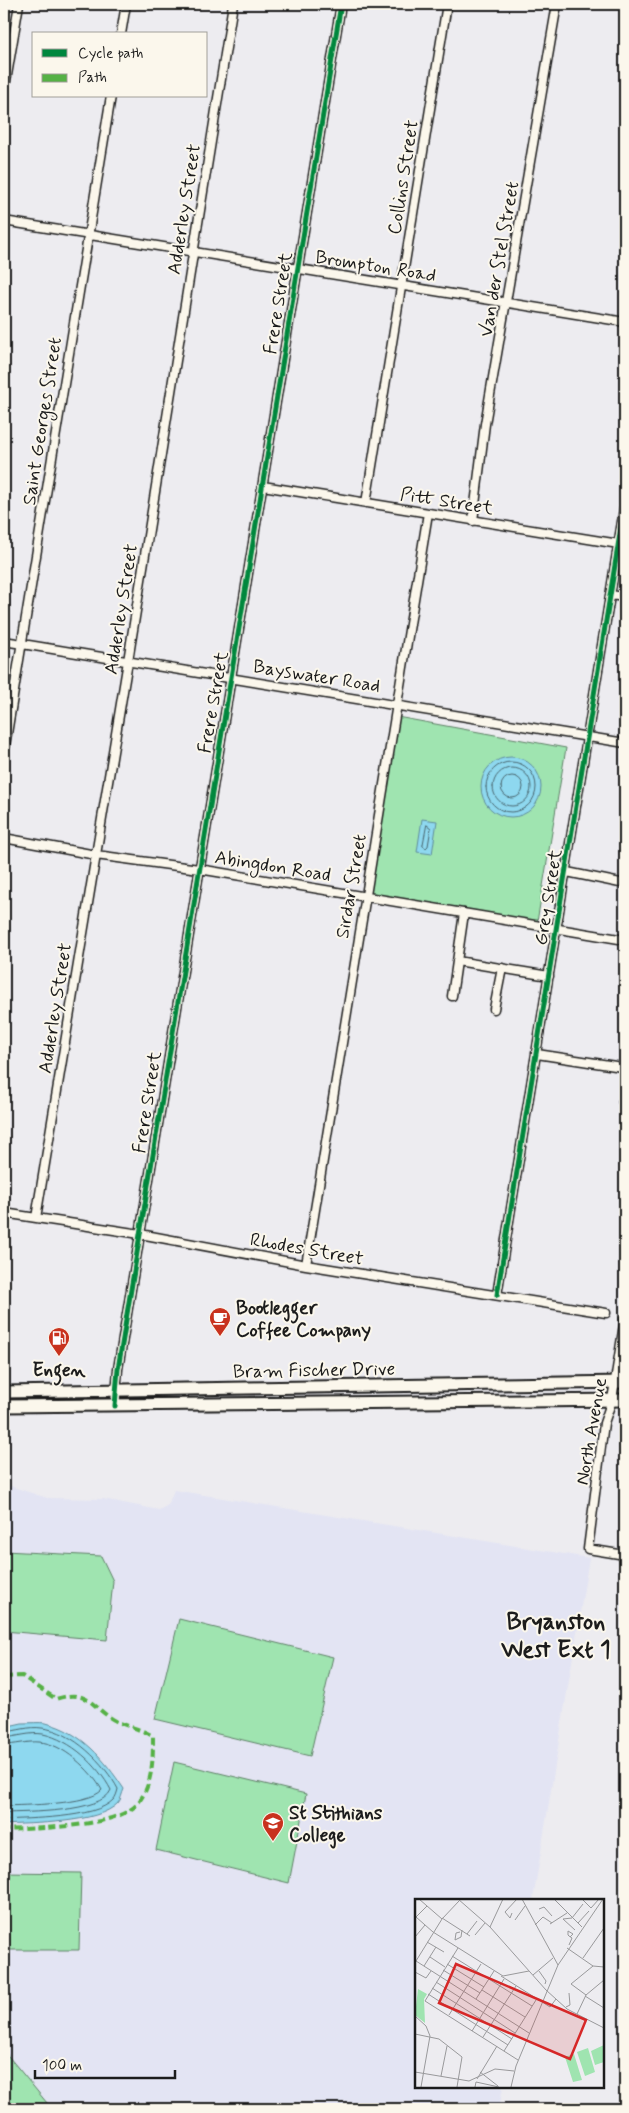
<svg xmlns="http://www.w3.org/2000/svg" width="629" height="2113" font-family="Mynerve,sans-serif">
<rect width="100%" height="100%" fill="#edecf0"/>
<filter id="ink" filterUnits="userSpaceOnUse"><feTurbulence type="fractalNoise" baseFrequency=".02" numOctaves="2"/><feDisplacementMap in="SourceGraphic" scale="10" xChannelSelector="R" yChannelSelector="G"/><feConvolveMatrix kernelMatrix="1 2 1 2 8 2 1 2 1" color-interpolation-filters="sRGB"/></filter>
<g filter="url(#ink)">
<path fill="#e3e4f3" d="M4 1484 47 1498 103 1499 159 1510 168 1505 174 1490 589 1558 533 1900H416V2087H503L499 2109H4Z"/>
<path fill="#9fe4b0" stroke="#5e8066" d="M397 717 566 748 536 928 361 900Z
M4 1551 101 1556 113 1581 107 1640 4 1631Z
M179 1619 333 1657 310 1756 155 1719Z
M174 1762 306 1794 289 1883 156 1850Z
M4 1872 81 1873 79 1950H4Z
M4 2051 52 2109H4Z"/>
<path fill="#8ed8ef" stroke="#608d9b" d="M481 787a30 30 0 1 1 60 0a30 30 0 1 1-60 0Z
M422 819 437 821 432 854 417 852Z
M22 1723C30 1723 39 1722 46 1723 82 1732 104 1759 124 1789 122 1793 121 1800 118 1803 99 1824 30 1823 4 1825V1727Z"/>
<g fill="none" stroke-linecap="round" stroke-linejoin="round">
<path stroke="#4a6770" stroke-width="1" d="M486 787a25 25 0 1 1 50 0a25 25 0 1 1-50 0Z
M493 787a19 19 0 1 1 38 0a19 19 0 1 1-38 0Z
M501 787a11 11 0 1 1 22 0a11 11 0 1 1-22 0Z
M427 825 431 828 428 846 426 848 423 846Z
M4 1732C17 1731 29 1726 42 1728 73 1731 105 1764 118 1789 117 1793 116 1797 113 1800 95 1819 29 1818 4 1820
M4 1738C16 1737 30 1732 43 1734 71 1740 98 1765 111 1790 102 1813 26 1812 4 1813
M4 1745C15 1745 27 1741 39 1742 62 1743 91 1770 102 1790 89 1805 24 1805 4 1806"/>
<g stroke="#1c1c1c" stroke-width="11">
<path id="minor" d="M121 34 126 4
M4 93 19 4
M4 221 625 322
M263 486 625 545
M366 503 447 4
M473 521 485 424 557 4
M610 595 625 597
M4 641 625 743
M4 752 111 96
M4 838 96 855 199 869 625 940
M567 872 625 884
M457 961 549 976
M452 996 464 913
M494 1009 502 968
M537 1054 622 1067 625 1070
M623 1102 625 1091
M4 1213 140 1234 306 1265 606 1313
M36 1218 128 661 233 4
M306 1265 428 513
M497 1295 625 503
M625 1318 612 1400 604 1423 588 1549 625 1555
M115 1406 118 1369 341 4"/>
</g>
<g stroke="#1c1c1c" stroke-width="15">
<path id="secondary" d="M4 1392 625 1382
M4 1406 625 1400"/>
</g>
<use href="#minor" stroke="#fbf7ec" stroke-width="8"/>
<use href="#secondary" stroke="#fbf7ec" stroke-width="11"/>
<path stroke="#55b145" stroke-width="4" stroke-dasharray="8 4" stroke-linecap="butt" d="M4 1677 22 1676 56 1699C90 1688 91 1708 116 1721 128 1727 141 1729 153 1736 153 1759 153 1784 138 1803 118 1828 35 1828 4 1830"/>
<g stroke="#fbf7ec" stroke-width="8">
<path id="cycleway" d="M497 1295 625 503
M115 1406 118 1369 341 4"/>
</g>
<use href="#cycleway" stroke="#00873e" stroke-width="5"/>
</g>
</g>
<defs>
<g id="cafe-pin" transform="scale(1.125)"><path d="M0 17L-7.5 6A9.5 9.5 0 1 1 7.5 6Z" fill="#c8321e" stroke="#fbf7ec"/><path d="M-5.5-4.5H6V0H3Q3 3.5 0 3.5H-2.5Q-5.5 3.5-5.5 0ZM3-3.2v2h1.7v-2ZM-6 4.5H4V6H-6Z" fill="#fff"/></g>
<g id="fuel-pin" transform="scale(1.125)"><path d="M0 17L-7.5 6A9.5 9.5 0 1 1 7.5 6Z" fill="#c8321e" stroke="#fbf7ec"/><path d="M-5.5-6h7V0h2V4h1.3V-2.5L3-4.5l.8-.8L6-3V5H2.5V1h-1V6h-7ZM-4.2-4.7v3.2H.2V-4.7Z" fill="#fff"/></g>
<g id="school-pin" transform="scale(1.125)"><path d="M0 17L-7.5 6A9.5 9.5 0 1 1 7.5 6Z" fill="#c8321e" stroke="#fbf7ec"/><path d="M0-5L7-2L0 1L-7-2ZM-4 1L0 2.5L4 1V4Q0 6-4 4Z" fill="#fff"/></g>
</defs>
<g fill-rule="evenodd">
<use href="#cafe-pin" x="220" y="1318"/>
<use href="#fuel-pin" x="59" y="1338"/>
<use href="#school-pin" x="273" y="1823"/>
</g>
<g text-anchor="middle" stroke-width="4" stroke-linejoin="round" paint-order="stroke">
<g font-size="19" fill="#1c1c1c" stroke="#fbf7ec">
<text transform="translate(402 177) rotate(-81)" y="7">Collins Street</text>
<text transform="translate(183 209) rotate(-81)" y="7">Adderley Street</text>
<text transform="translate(498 259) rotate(-80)" y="7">Van der Stel Street</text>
<text transform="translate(376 265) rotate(9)" y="7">Brompton Road</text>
<text transform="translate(277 303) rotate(-81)" y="7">Frere Street</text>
<text transform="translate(41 421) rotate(-81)" y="7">Saint Georges Street</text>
<text transform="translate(447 500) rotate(9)" y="7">Pitt Street</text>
<text transform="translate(120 609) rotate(-81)" y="7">Adderley Street</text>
<text transform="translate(317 675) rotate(9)" y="7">Bayswater Road</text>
<text transform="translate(212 702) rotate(-80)" y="7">Frere Street</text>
<text transform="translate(273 865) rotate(9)" y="7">Abingdon Road</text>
<text transform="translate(350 886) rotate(-80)" y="7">Sirdar Street</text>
<text transform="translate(547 897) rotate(-81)" y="7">Grey Street</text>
<text transform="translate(54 1008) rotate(-81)" y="7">Adderley Street</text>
<text transform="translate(146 1102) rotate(-81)" y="7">Frere Street</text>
<text transform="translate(307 1248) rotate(10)" y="7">Rhodes Street</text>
<text transform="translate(314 1369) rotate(-1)" y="7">Bram Fischer Drive</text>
<text transform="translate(590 1431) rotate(-80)" y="7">North Avenue</text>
</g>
<g font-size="19" font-weight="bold" fill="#1c1c1c" stroke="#fbf7ec" text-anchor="start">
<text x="236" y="1314">Bootlegger<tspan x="236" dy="22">Coffee Company</tspan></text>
<text x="59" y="1376" text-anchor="middle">Engen</text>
<text x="289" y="1819">St Stithians<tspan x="289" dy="22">College</tspan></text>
</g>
<g font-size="24" font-weight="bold" fill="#1c1c1c" stroke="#fbf7ec">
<text x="556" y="1629">Bryanston<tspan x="556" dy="28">West Ext 1</tspan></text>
</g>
</g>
<g transform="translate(415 1899)">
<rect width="189" height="189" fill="#edecf0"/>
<path d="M3 90 12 95 9 100 10 124 0 116ZM189 146V163L180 166 176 152ZM173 149 180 173 170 177 162 153ZM159 155 167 181 158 183 150 158Z" fill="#9fe4b0"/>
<path fill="none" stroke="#99999b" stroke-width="1" d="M4 0 27 20M43 0 75 28 131 91M107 0 143 66M139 0 167 28M167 0 176 9 184 0M124 10 129 8 137 17M97 14 95 19 90 13 102 0M1 18 18 33 88 77 114 72M1 18 12 7M27 19 55 37M100 21 110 7M163 24 174 12M135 25 152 14M120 26 128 18 137 24M75 28 88 0M160 31 148 20 157 19 168 5M45 33 41 34 40 41 46 38 47 31M52 35 62 22M60 36 70 24M0 38 10 26M12 43 29 53M154 46 157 39 154 37 153 36V32L158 35 155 38M43 49 10 102 103 161M152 49 178 67 189 68M37 57 117 107M15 58 30 68M168 59 189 29M1 62 114 134M1 62 27 20 44 2M32 65 69 88M9 67 21 48M28 71 65 94M124 72 131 82 130 85M0 73 11 79 16 72M118 76 138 59M86 77 135 108 141 100M21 83 100 134M17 89 97 140M67 91 110 118M131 91 152 110 189 129M13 95 93 146M171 96 156 85 178 67M170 97 189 109M61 100 79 72M151 108 155 106 154 94M162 115 171 96 189 81M34 116 66 65M0 117 11 127 15 137 6 188M57 132 89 80M0 135 24 140 47 158 42 188M68 138 101 87M89 152 121 101M0 173 54 182 80 170 99 172M65 173 83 187M26 177 32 147M62 180 82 147M60 188 61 183 84 188M96 188 101 167 143 66 188 0"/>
<path fill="#d62828" fill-opacity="0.15" stroke="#d62828" stroke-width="2.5" d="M41 65 171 121 155 160 24 104Z"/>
<rect width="189" height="189" fill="none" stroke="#1c1c1c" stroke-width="2.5"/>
</g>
<rect width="629" height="2113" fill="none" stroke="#fbf7ec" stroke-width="20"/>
<rect x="10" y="10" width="609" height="2093" fill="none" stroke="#1c1c1c" stroke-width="2" filter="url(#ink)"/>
<rect x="32" y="32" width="175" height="65" fill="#fbf7ec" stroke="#a29f99"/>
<rect x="42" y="49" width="25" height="8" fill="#00873e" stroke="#a29f99"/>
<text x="78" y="58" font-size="15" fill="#1c1c1c">Cycle path</text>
<rect x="42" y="74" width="25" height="8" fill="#55b145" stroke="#a29f99"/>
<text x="78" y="82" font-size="15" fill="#1c1c1c">Path</text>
<path d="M35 2070v8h140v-8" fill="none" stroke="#1c1c1c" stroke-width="2.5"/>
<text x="42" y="2070" font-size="15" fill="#1c1c1c" stroke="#fbf7ec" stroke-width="4" paint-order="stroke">100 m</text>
</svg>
